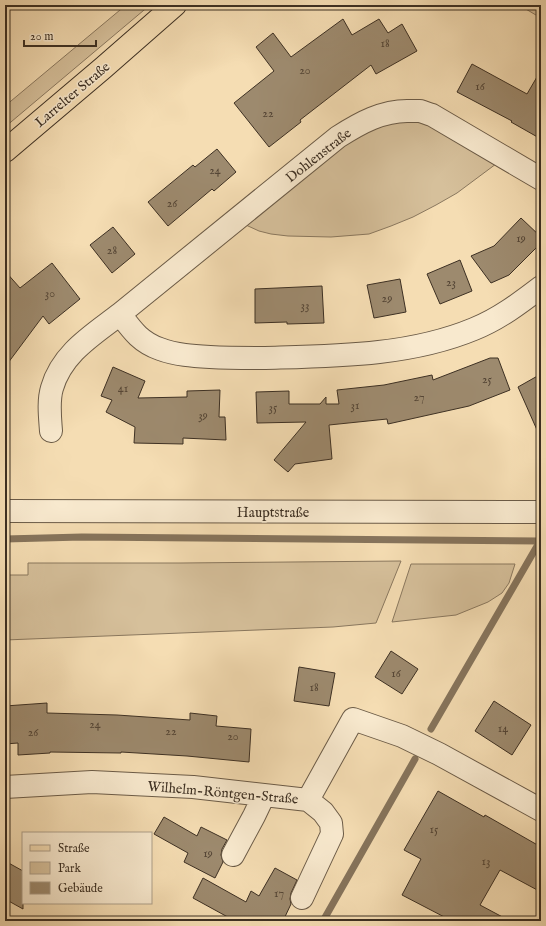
<svg xmlns="http://www.w3.org/2000/svg" width="546" height="926" font-family="'IM FELL English',serif">
<rect width="100%" height="100%" fill="#f5ddb3"/>
<filter id="stains"><feTurbulence type="fractalNoise" baseFrequency=".005" numOctaves="4"/><feColorMatrix values="0 0 0 0 .2 0 0 0 0 .09 0 0 0 0 .02 0 0 0 .5 -.17"/></filter>
<radialGradient id="worn" r=".72"><stop offset=".6" stop-color="#630" stop-opacity="0"/><stop offset="1" stop-color="#630" stop-opacity=".3"/></radialGradient>
<path fill="#d6c09b" stroke="#8a785f" d="M126 5H150L5 127V106Z
M519 5H541V18Z
M401 111 504 158 457 193 436 205 413 217 391 226 369 234 331 237 288 236 271 234 259 231 235 220 338 137Z
M401 561 376 623 333 627 5 640V575H28V563H181Z
M411 564H515L509 583 502 593 488 602 456 615 392 622Z"/>
<g fill="none" stroke-linecap="round" stroke-linejoin="round">
<path stroke="#86745c" stroke-width="7" d="M5 539 82 537 540 541 431 729
M323 921 415 759"/>
</g>
<path fill="#9d8a6e" stroke="#3d3023" d="M343 19 352 35 379 19 388 33 402 24 417 51 376 74 371 65 300 120 301 122 269 147 234 103 274 71 256 47 273 33 291 57Z
M472 64 527 94 541 70V139L511 122 512 121 457 92Z
M217 149 236 172 214 191 212 189 168 226 148 202 193 165 195 167Z
M521 218 541 237V243L509 275 491 283 471 256 494 246Z
M113 227 135 254 112 273 90 245Z
M460 260 472 291 440 304 427 274Z
M52 263 80 299 49 324 43 316 5 367V271L20 288Z
M400 279 406 312 374 318 367 285Z
M322 286 324 323 287 324V322L255 323V289Z
M490 358H498L510 390 469 406 388 424 387 419 329 425 332 459 295 464 288 472 274 460 306 422 257 423 256 392 289 391V404H320L326 397V404H339L337 390 384 385 432 375 433 380Z
M113 367 145 381 138 398 187 397V391L220 390 219 417H225L226 440 183 438V444L134 443 135 427 106 412 112 400 101 396Z
M541 374V439L518 387Z
M391 651 418 669 402 694 375 677Z
M299 667 335 673 329 706 294 701Z
M494 701 531 725 512 755 475 731Z
M47 703V713L117 715 190 720V713L217 716 216 726 251 729 249 762 187 756 121 752V753L50 752V753L18 755V743L5 744V706Z
M438 791 484 817 485 815 541 847V892L500 870 480 905 510 921H452L402 895 421 859 404 850Z
M164 817 197 836 201 827 227 840 222 849 221 855 223 862 215 878 184 862 188 853 154 834Z
M5 861 23 871V909L5 899Z
M275 868 297 880 291 893 290 899 291 904 283 921H235L193 898 203 878 246 902 251 891 259 896Z"/>
<g fill="none" stroke-linecap="round" stroke-linejoin="round">
<g stroke="#6b5b47" stroke-width="24">
<path id="minor" d="M541 179 432 115C428 114 424 112 420 111 417 111 413 111 410 111 383 110 360 123 338 137L120 314C132 330 140 342 160 349 176 355 193 356 210 357 229 358 247 358 265 358 335 356 409 356 474 329 499 319 520 303 541 287
M51 431C50 417 48 401 52 388 62 353 93 335 120 314
M5 511 541 512
M5 787 92 782 193 787 308 800 353 719 402 736 439 754 541 810
M233 855 254 816 264 795
M302 898 332 834 331 823 323 812 308 800"/>
</g>
<g stroke="#3d3023" stroke-width="24">
<path id="major" d="M5 151 103 68 175 5"/>
</g>
<use href="#minor" stroke="#f8e9ce" stroke-width="22"/>
<use href="#major" stroke="#f5ddb3" stroke-width="22"/>
</g>
<g text-anchor="middle" stroke-width="3" stroke-linejoin="round" paint-order="stroke">
<g font-size="12" fill="#554636">
<text x="385" y="47">18</text>
<text x="305" y="74">20</text>
<text x="480" y="90">16</text>
<text x="268" y="117">22</text>
<text x="215" y="174">24</text>
<text x="172" y="207">26</text>
<text x="521" y="242">19</text>
<text x="112" y="254">28</text>
<text x="451" y="286">23</text>
<text x="50" y="297">30</text>
<text x="387" y="302">29</text>
<text x="305" y="309">33</text>
<text x="487" y="383">25</text>
<text x="123" y="392">41</text>
<text x="419" y="401">27</text>
<text x="355" y="409">31</text>
<text x="273" y="411">35</text>
<text x="203" y="419">39</text>
<text x="396" y="677">16</text>
<text x="314" y="691">18</text>
<text x="95" y="728">24</text>
<text x="503" y="732">14</text>
<text x="171" y="735">22</text>
<text x="33" y="736">26</text>
<text x="233" y="740">20</text>
<text x="434" y="833">15</text>
<text x="208" y="857">19</text>
<text x="486" y="865">13</text>
<text x="279" y="897">17</text>
</g>
<g font-size="14" fill="#3d3023" stroke="#f8e9ce">
<text transform="translate(72 94) rotate(-40)" y="5">Larrelter Straße</text>
<text transform="translate(318 155) rotate(-38)" y="5">Dohlenstraße</text>
<text x="273" y="517">Hauptstraße</text>
<text transform="translate(223 792) rotate(5)" y="5">Wilhelm-Röntgen-Straße</text>
</g>
</g>
<rect width="546" height="926" fill="none" stroke="#f5ddb3" stroke-width="20"/>
<rect x="6" y="6" width="534" height="914" fill="none" stroke="#3d3023" stroke-width="2"/>
<rect x="10" y="10" width="526" height="906" fill="none" stroke="#3d3023"/>
<rect x="22" y="832" width="130" height="72" fill="#f8e9ce" stroke="#ad9f8a"/>
<rect x="30" y="845" width="20" height="6" fill="#f5ddb3" stroke="#ad9f8a"/>
<text x="58" y="852" font-size="12" fill="#3d3023">Straße</text>
<rect x="30" y="862" width="20" height="12" fill="#d6c09b" stroke="#ad9f8a"/>
<text x="58" y="872" font-size="12" fill="#3d3023">Park</text>
<rect x="30" y="882" width="20" height="12" fill="#9d8a6e" stroke="#ad9f8a"/>
<text x="58" y="892" font-size="12" fill="#3d3023">Gebäude</text>
<path d="M24 40v6h72v-6" fill="none" stroke="#3d3023" stroke-width="2"/>
<text x="30" y="40" font-size="12" fill="#3d3023" stroke="#f8e9ce" stroke-width="3" paint-order="stroke">20 m</text>
<rect width="100%" height="100%" filter="url(#stains)"/>
<rect width="100%" height="100%" fill="url(#worn)"/>
</svg>
